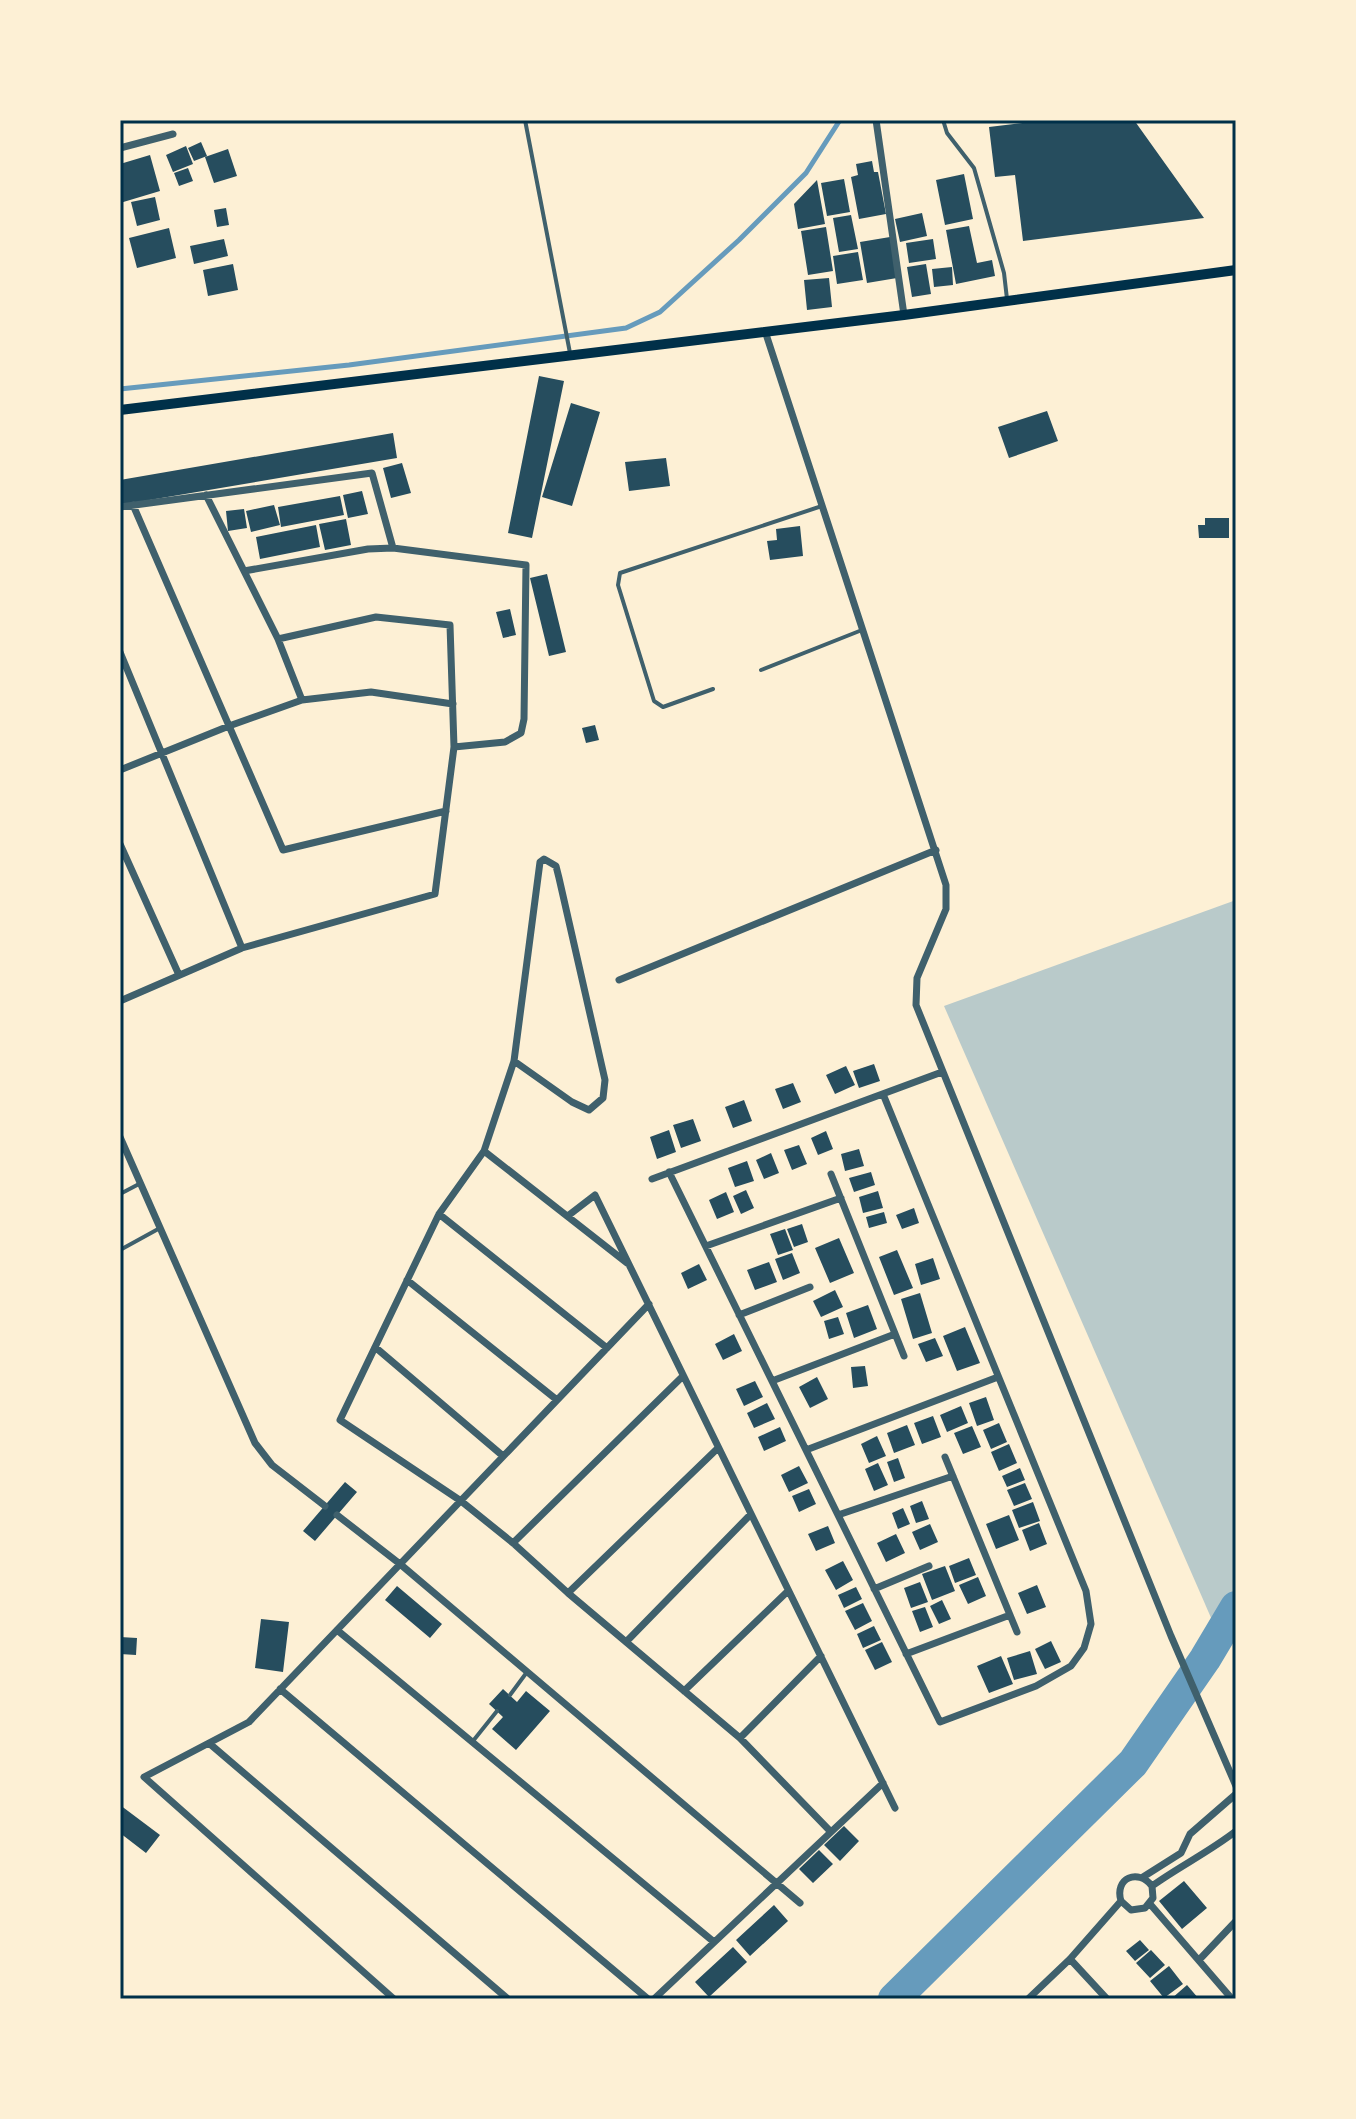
<svg xmlns="http://www.w3.org/2000/svg" width="1356" height="2119" font-family="'Public Sans',sans-serif">
<rect width="100%" height="100%" fill="#fdf0d5"/>
<path fill="#b9caca" d="M1236 900V1607L1219 1636 944 1006Z"/>
<g fill="none" stroke-linecap="round" stroke-linejoin="round">
<path stroke="#669bbc" stroke-width="5" d="M120 389 349 365 626 328 660 312 739 240 806 173 840 120"/>
<path stroke="#669bbc" stroke-width="32" d="M894 1999 1133 1763 1205 1659 1236 1607"/>
</g>
<path fill="#264d5e" d="M1048 120H1134L1204 218 1023 241 1015 175 995 177 989 127Z
M201 142 207 156 194 161 188 148Z
M186 146 193 164 173 172 166 155Z
M228 149 237 176 214 183 205 157Z
M150 155 160 191 120 203V164Z
M872 161 874 172H878L886 214 859 219 851 177 858 175 856 164Z
M188 168 193 181 179 186 174 173Z
M964 174 973 219 945 225 936 180Z
M844 179 850 212 827 216 821 183Z
M817 180 825 224 798 229 794 204Z
M155 197 160 220 137 226 131 202Z
M226 208 229 225 217 227 214 210Z
M922 213 927 236 900 242 895 219Z
M851 215 858 249 839 252 833 218Z
M969 226 977 263 992 260 995 276 956 284 946 230Z
M826 227 833 271 808 275 801 231Z
M169 228 176 258 137 268 129 238Z
M890 237 897 278 867 283 860 242Z
M224 239 228 256 194 264 190 246Z
M933 239 936 259 909 263 906 243Z
M858 252 863 280 837 284 833 256Z
M233 264 238 290 208 296 203 270Z
M926 264 931 294 912 297 907 267Z
M952 267 953 285 934 287 932 269Z
M829 278 832 307 807 310 804 280Z
M539 376 564 381 532 538 508 533Z
M571 403 600 412 572 506 542 497Z
M1047 411 1058 441 1009 458 998 427Z
M393 433 397 458 120 505V480Z
M666 458 670 486 629 491 625 462Z
M402 463 411 493 391 498 383 468Z
M362 491 368 514 348 518 343 495Z
M340 496 344 515 281 527 278 507Z
M274 505 280 525 251 532 246 511Z
M244 509 247 528 228 531 226 511Z
M1205 518H1229V538H1199L1198 525H1205Z
M346 519 351 545 325 550 319 524Z
M316 525 320 547 260 559 256 537Z
M800 526 803 556 770 560 767 541 777 540 776 529Z
M547 574 566 652 549 656 530 578Z
M510 609 516 635 503 638 496 612Z
M595 725 599 740 586 743 582 728Z
M874 1064 880 1081 859 1088 853 1071Z
M846 1066 855 1085 835 1094 826 1075Z
M793 1083 801 1102 783 1109 775 1089Z
M744 1100 752 1121 733 1128 725 1107Z
M693 1119 701 1141 681 1148 673 1125Z
M669 1130 676 1152 657 1159 650 1137Z
M826 1131 833 1149 818 1155 811 1138Z
M799 1145 807 1164 792 1170 784 1150Z
M859 1149 864 1166 845 1171 841 1154Z
M771 1153 779 1173 764 1179 756 1160Z
M747 1161 754 1181 735 1187 728 1168Z
M871 1172 875 1185 854 1192 849 1178Z
M746 1190 754 1208 741 1214 733 1196Z
M878 1191 883 1208 863 1213 859 1197Z
M726 1192 734 1212 717 1219 709 1200Z
M914 1208 919 1223 902 1229 896 1215Z
M884 1212 887 1223 869 1228 866 1217Z
M802 1224 808 1242 794 1247 787 1229Z
M785 1229 793 1250 778 1255 770 1234Z
M839 1238 854 1273 830 1283 815 1248Z
M897 1250 913 1288 894 1295 879 1257Z
M792 1253 800 1273 783 1280 775 1259Z
M933 1258 940 1279 921 1285 915 1264Z
M769 1262 777 1282 755 1290 747 1270Z
M699 1264 707 1280 688 1289 681 1273Z
M835 1290 843 1307 821 1317 813 1301Z
M920 1293 932 1333 913 1339 901 1299Z
M868 1305 877 1329 854 1338 846 1313Z
M838 1317 844 1334 829 1339 824 1321Z
M965 1327 980 1363 957 1371 943 1336Z
M734 1334 742 1351 723 1360 715 1344Z
M935 1338 943 1356 926 1362 918 1344Z
M865 1366 868 1386 853 1388 851 1367Z
M817 1377 828 1399 810 1408 799 1387Z
M755 1381 763 1397 744 1406 736 1389Z
M986 1397 994 1420 977 1426 969 1403Z
M767 1403 775 1419 754 1428 747 1413Z
M961 1406 968 1423 947 1432 940 1415Z
M933 1416 941 1437 922 1444 914 1423Z
M999 1423 1007 1442 991 1449 983 1430Z
M907 1425 915 1445 894 1453 887 1433Z
M972 1426 981 1447 963 1454 954 1433Z
M780 1427 786 1441 764 1451 758 1437Z
M877 1436 886 1456 869 1463 861 1444Z
M1009 1444 1017 1463 999 1471 991 1452Z
M898 1458 905 1478 894 1482 887 1462Z
M878 1463 888 1485 874 1491 865 1469Z
M799 1466 808 1483 789 1492 781 1475Z
M1020 1468 1025 1480 1007 1487 1002 1476Z
M345 1482 357 1492 315 1541 303 1531Z
M1025 1483 1032 1499 1014 1506 1007 1490Z
M809 1489 816 1504 799 1512 792 1496Z
M922 1501 929 1519 916 1523 910 1506Z
M1033 1502 1040 1521 1019 1528 1012 1510Z
M903 1508 910 1524 898 1529 892 1513Z
M1009 1515 1019 1540 996 1549 986 1524Z
M1039 1523 1047 1544 1030 1551 1022 1530Z
M930 1524 938 1542 920 1550 912 1532Z
M828 1526 835 1543 816 1551 808 1534Z
M896 1534 905 1553 886 1562 877 1543Z
M969 1558 976 1575 955 1583 949 1566Z
M843 1561 853 1580 836 1590 825 1570Z
M945 1566 955 1591 932 1600 922 1574Z
M978 1577 986 1596 968 1604 959 1585Z
M920 1582 928 1602 911 1608 904 1588Z
M1037 1585 1046 1607 1027 1614 1018 1593Z
M397 1586 442 1624 430 1638 385 1600Z
M856 1587 862 1599 844 1608 838 1595Z
M942 1600 951 1619 939 1624 930 1606Z
M863 1603 872 1621 855 1630 845 1611Z
M925 1607 933 1627 920 1632 912 1611Z
M261 1619 289 1622 283 1672 255 1668Z
M874 1626 881 1640 863 1648 857 1634Z
M120 1637 137 1638 136 1655 120 1654Z
M1051 1641 1061 1662 1045 1669 1035 1649Z
M882 1642 892 1662 875 1670 865 1650Z
M1030 1651 1037 1674 1014 1680 1007 1658Z
M1001 1656 1013 1684 989 1693 977 1666Z
M503 1689 517 1702 526 1691 550 1711 516 1750 492 1729 503 1717 489 1704Z
M120 1805 160 1835 146 1853 120 1833Z
M844 1826 859 1841 840 1861 824 1845Z
M819 1850 833 1864 813 1883 799 1869Z
M1184 1881 1207 1908 1182 1929 1159 1901Z
M774 1905 788 1921 750 1956 736 1940Z
M1140 1940 1149 1950 1135 1961 1126 1951Z
M733 1947 747 1962 709 1997 695 1982Z
M1151 1950 1165 1965 1150 1978 1136 1963Z
M1169 1966 1183 1984 1164 1998 1150 1981Z
M1187 1985 1199 1999H1171Z"/>
<g fill="none" stroke-linecap="round" stroke-linejoin="round">
<path stroke="#3f606c" stroke-width="4" d="M525 120 570 353
M943 120 947 133 974 168 1004 273 1007 299
M761 670 862 630
M713 689 663 707 654 701 618 585 620 573 822 506
M120 1194 139 1184
M120 1250 160 1228
M510 1695 527 1672
M473 1741 497 1711"/>
<path stroke="#3f606c" stroke-width="7" d="M876 120 904 315
M120 148 173 134
M765 331 946 885V909L917 978 916 1005 1171 1636 1236 1786
M206 495 278 639 302 700
M133 505 283 850 446 811
M120 507 372 473 393 548
M244 571 368 549 393 548 526 565 524 719 521 733 505 742 454 747
M120 652 242 948
M120 770 229 726 302 700 371 692 453 704
M120 844 179 975
M619 980 936 850
M120 1001 242 948 435 894 454 747 450 625 376 617 278 639
M514 1061 572 1102 589 1110 603 1098 605 1080 559 878 556 866 544 859 540 862 514 1061 484 1151 439 1214 340 1420 461 1501 513 1543 568 1593 740 1738 831 1832
M120 1137 255 1443 272 1465 325 1506
M484 1151 627 1263
M669 1172 940 1722 1036 1686 1071 1666 1084 1648 1091 1624 1086 1591 883 1094
M831 1174 904 1356
M652 1179 942 1072
M439 1214 607 1348
M569 1215 595 1195 895 1808
M706 1246 841 1198
M407 1280 557 1400
M739 1315 810 1287
M375 1347 503 1456
M772 1381 895 1334
M806 1450 998 1377
M945 1457 1017 1632
M337 1515 400 1564 800 1903
M838 1515 953 1476
M513 1543 683 1376
M874 1589 929 1566
M568 1593 718 1448
M337 1630 714 1942
M626 1642 751 1514
M906 1654 1010 1615
M280 1689 648 1999
M684 1691 788 1591
M740 1738 821 1656
M210 1744 508 1999
M1143 1877 1181 1853 1190 1834 1236 1794
M1152 1886C1180 1866 1209 1852 1236 1831
M1150 1904 1232 1999
M1070 1959 1107 1999
M1199 1960 1236 1921
M394 1999 144 1777 249 1722 649 1304
M654 1999 883 1783
M1028 1999 1070 1959 1121 1901C1114 1878 1138 1868 1152 1886L1153 1898 1145 1908 1131 1910 1121 1901"/>
<path stroke="#003049" stroke-width="10" d="M120 410 904 315 1236 270"/>
</g>
<rect width="1356" height="2119" fill="none" stroke="#fdf0d5" stroke-width="244"/>
<rect x="122" y="122" width="1112" height="1875" fill="none" stroke="#003049" stroke-width="3"/>
</svg>
